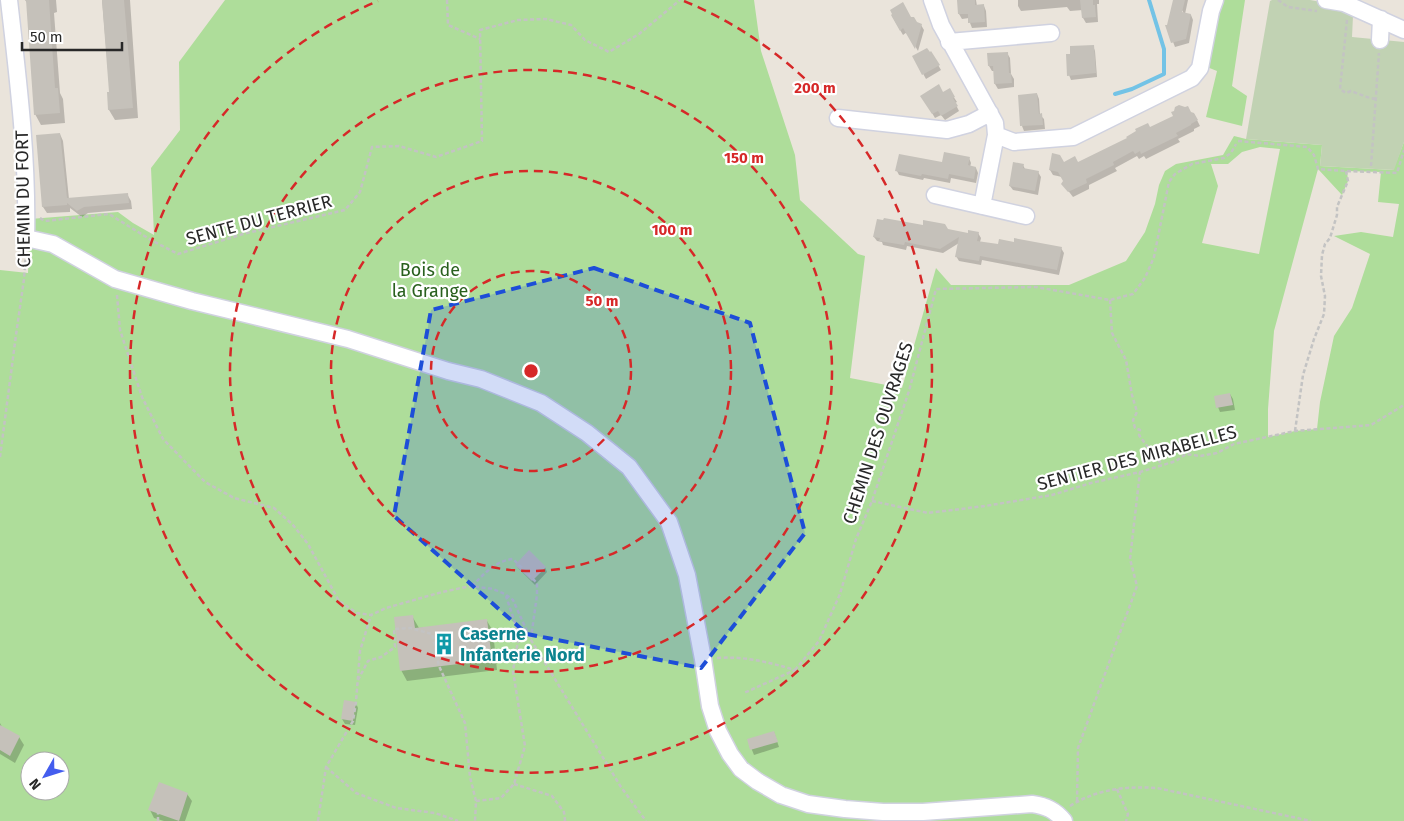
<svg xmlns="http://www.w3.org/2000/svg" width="1404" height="821" font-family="'Fira Sans',sans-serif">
<rect width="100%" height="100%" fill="#eae4db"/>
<path fill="#aedd9a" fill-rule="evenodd" d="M225 0H754L761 51 795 155 800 200 858 254 865 256 850 378 902 388 936 268 951 285H1069L1126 261 1145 232 1155 204 1159 185 1165 171 1176 164 1223 155 1234 136 1246 139 1322 145 1320 166 1393 170 1404 142V821H0V270L28 273 30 219 118 212 133 223 154 235 151 168 180 130 179 62ZM1260 147 1280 149 1259 254 1202 243 1218 186 1211 164H1228L1242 152ZM1318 169 1342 195 1348 181 1347 171 1381 172 1378 202 1399 204 1393 237 1361 232 1334 236 1370 254 1352 308 1334 336 1320 402 1317 429 1295 431 1268 437V409L1274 331ZM30 761H60V791H30Z
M1221 0H1247H1245L1232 86 1247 96 1242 126 1206 117 1217 71 1207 67Z"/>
<path fill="#c1d2b3" d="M1272 0H1310L1343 6 1353 16 1352 37 1404 42V142L1394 170 1320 166 1322 145 1246 139 1270 1Z"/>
<path fill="#0003" d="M25 0H56L57 12 54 13 60 93 63 99 65 123 41 125 35 114 28 4Z
M102 0H130L138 118 115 120 109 110 110 93Z
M958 0H976L977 6H984L986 11 987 27 972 28 970 23 969 18 962 19 959 14Z
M1018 0H1099V4H1097L1098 22 1086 23 1083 18V10L1070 11 1067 7 1021 11 1018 6Z
M1177 0H1188L1185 14 1191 15 1193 20 1189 43 1175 47 1167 26 1184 14Z
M892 16 910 18 916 23 921 25 924 30 918 51 907 32 903 35Z
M1093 46 1095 51 1097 77 1071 80 1069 75Z
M931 53 941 70 926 79 914 57Z
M1007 53 1010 58 1011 74 1014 79V87L998 89 995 84 994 71H992L989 66Z
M949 90 957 102 955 103 959 111 945 120 941 115 935 118 922 96 943 94Z
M1037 94 1039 99 1040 115 1044 119 1045 129 1024 131 1022 126Z
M1191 114H1194L1200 126 1194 129V131L1178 139 1180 142 1146 159 1144 156 1139 159 1137 156 1115 168 1117 171 1089 185V189L1073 197 1063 184 1064 181 1062 177 1053 175 1050 170 1063 163 1078 164 1150 128Z
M60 134 63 141 69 199 127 194 131 201 132 209 88 213 82 217 70 208V212L47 213 43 207 38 136Z
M969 158 971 163 970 167 976 168 978 173 976 183 951 178 950 183 924 178 923 180 899 175 897 171Z
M1023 165 1025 169 1038 172 1041 177 1038 195 1013 190 1010 186Z
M947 230 969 234 978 233 981 238 980 242 999 246 1015 243 1061 248 1064 253 1059 275 982 260 981 265 959 261 956 256 959 243 943 253 907 246 906 250 883 245 882 242 877 241 874 237Z
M1230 394 1233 399 1235 410 1220 412 1218 407Z
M516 565 545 567 547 572 535 585 519 569Z
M412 616 419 628 487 621 493 631 497 670 407 681 401 670Z
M356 703 358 708 355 725 345 724 342 719Z
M0 723 2 727 19 737 24 745 15 763 0 754Z
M774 732 779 747 754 755 748 740Z
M187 794 192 801 185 821H164L154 818 150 810Z"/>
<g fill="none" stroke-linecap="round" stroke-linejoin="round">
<path stroke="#73c3e6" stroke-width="4" d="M1115 94 1132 89 1164 74V49L1149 0"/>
</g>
<path fill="#c5c1ba" d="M26 0H49L55 88H58L60 113 34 115Z
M102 0H124L133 108 108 110 107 92H109Z
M957 0H975V5L984 4 985 22 968 23V14H958Z
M1080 0H1093V5H1095L1096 17 1082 18Z
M1173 0H1185L1182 12 1191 14 1186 39 1171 43 1165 25H1167Z
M903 2 911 17H914L917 22 922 24 915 49 903 28 900 31 891 15 892 14 890 10Z
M1094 45 1096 73 1067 76 1066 54H1070V46Z
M927 48 930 52 931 51 940 65 922 75 912 56Z
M1008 52 1009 73H1011L1012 83 994 84 993 66H988L987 53Z
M939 84 943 92 950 88 955 97 953 98 958 106 941 116 938 111 932 114 920 96Z
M1037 93 1039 114 1042 113 1043 125 1020 126 1018 95Z
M1179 105 1185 107 1188 106 1191 112 1194 113 1198 120 1191 124V125L1176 133 1178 136 1141 154 1140 151 1135 154 1133 151 1113 162 1114 165 1086 179 1087 183 1068 192 1061 184 1063 181 1058 172 1049 170 1052 153 1060 155 1064 162 1075 156 1078 162 1127 138 1126 137 1136 131 1135 129 1148 123 1150 127 1173 116 1171 112 1174 111 1175 107Z
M60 133 67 198 128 193 129 203 84 207 77 211 67 203V205L42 207 36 135Z
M944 152 970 157 968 165 976 167 974 179 949 174 948 179 922 174 921 176 895 171 899 154 942 162Z
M1013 162 1024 164 1023 168 1039 171 1035 191 1009 186Z
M884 218 923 225V220L945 224 948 229 968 233V230L979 232 977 241 998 244 999 239 1014 242V238L1062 247 1057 270 980 256 979 261 955 257 959 237 940 249 905 242 904 245 879 241 880 238 873 237 877 219 883 220Z
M1230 393 1233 405 1216 408 1214 396Z
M529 550 546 567 532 581 515 565Z
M413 615 415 628 487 619 492 660 400 671 394 617Z
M344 700 356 702 353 721 341 719Z
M0 725 20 736 10 756 0 750Z
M774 731 778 742 750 750 747 739Z
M159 782 188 793 179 821 148 810Z"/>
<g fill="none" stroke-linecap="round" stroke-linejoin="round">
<g stroke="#d0d2e0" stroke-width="19">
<path id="minor" d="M9 0C18 79 28 158 26 238L53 244 115 279 192 301 348 339 448 371 481 379 541 403 587 433 629 467 669 522 687 575 703 659 710 706 718 731 730 754 741 769 757 781 781 795 808 804 845 809 883 812H923L1032 804C1046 806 1055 810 1064 821
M932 0 941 25 995 123 996 135 982 206
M1326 0 1344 3 1404 30
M1380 40 1381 19
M949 42 1051 33
M838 118 947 130 969 124 990 113
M996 135 1014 142 1073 137 1192 78 1200 68 1211 11 1215 0
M935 195 1026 216"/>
</g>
<path stroke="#c3c3c3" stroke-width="2.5" stroke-dasharray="4 2.5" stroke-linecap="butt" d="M447 0 448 25 480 39
M1278 0 1288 7 1317 11
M1347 20 1340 89 1346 93 1351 91 1367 97 1375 99
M1238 141 1307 147 1314 155 1318 169 1346 171 1397 173 1404 150
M1371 166 1379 53
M40 218 45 221 109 214 151 240 178 254 243 234 345 210 360 192 372 147 399 146 436 157 482 141 480 30 518 20 546 19 571 25 585 40 609 52 639 34 680 0
M117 295 120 330 142 397 163 439 205 482 234 498 274 508 293 525 308 544 339 601 357 613 371 615 386 608 442 592 471 586 493 589 505 594 513 600 531 640 621 787 646 821
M1110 300 1112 333 1126 360 1132 395 1137 412 1133 420 1135 428 1140 430 1139 435C1146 446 1155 454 1162 465
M1295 431 1303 375 1314 339 1324 314 1325 296 1321 276 1322 255 1325 244 1330 238 1337 215V207L1348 181 1346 171
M0 457 16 335 24 279 26 252
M872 501 928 513 985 506 1052 495 1091 483 1140 472 1176 461 1186 454 1200 456 1217 453 1234 444 1295 431 1371 425 1404 405
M472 586C484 574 495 561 513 559L537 583V595L531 638
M717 658C745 656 768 662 795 670L744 693
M795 670 819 641 840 594 856 539 872 501 909 391 936 289 1036 287 1110 300 1133 294 1145 278 1154 257 1169 182 1175 174 1192 164 1224 158 1231 153 1236 144
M358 680 368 661 381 657 395 647 394 629 410 628 432 634 439 666 465 723 470 777 476 801 475 821
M326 767 356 793 396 808 435 813 458 821
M514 784 552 796 564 812 565 821
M1117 789 1128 814 1126 821
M476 801 501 798 514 784 525 746 513 671 519 635 506 596
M1077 801 1078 748 1137 586 1130 559 1140 472
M1070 806C1097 789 1126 786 1157 788L1311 821
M158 821V813
M318 821 326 767 353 721 356 702 360 651 371 615"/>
<use href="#minor" stroke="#fff" stroke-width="16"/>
</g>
<path fill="#1d4ed8" fill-opacity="0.2" stroke="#1d4ed8" stroke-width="4" stroke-dasharray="10 6" stroke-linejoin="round" d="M594 268 750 323 805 533 701 668 527 634 394 516 431 310Z"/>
<g fill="none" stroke="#d62828" stroke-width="2.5" stroke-dasharray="9 6">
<circle cx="531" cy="371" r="100"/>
<circle cx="531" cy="371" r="200"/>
<circle cx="531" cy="371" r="301"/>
<path d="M684 1A401 401 0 1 1 378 1"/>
</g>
<defs>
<g id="building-bare" transform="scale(1.725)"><path d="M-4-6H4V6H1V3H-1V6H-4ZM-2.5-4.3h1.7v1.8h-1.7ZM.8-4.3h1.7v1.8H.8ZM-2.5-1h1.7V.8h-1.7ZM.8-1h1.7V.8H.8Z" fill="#0f9aa8" stroke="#fff" stroke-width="2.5" paint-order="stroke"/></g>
</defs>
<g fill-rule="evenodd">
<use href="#building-bare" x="444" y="644"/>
</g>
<g text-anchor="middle" stroke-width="4.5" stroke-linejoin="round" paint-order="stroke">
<g font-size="18" fill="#282828" stroke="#fff">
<text transform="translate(23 199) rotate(-91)" y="6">CHEMIN DU FORT</text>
<text transform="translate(259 220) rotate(-15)" y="6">SENTE DU TERRIER</text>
<text transform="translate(878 433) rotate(-72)" y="6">CHEMIN DES OUVRAGES</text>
<text transform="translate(1137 458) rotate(-15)" y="6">SENTIER DES MIRABELLES</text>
</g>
<g font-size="18" fill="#29601e" stroke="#fff">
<text x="430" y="276">Bois de<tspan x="430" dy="21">la Grange</tspan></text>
</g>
<g font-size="18" font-weight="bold" fill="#0d838f" stroke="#fff" text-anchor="start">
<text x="460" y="640">Caserne<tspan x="460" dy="21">Infanterie Nord</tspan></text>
</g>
</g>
<circle cx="531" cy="371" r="8" fill="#d62828" stroke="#fff" stroke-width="2.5"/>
<g font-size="15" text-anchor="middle" font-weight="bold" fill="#d62828" stroke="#fff" stroke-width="4.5" stroke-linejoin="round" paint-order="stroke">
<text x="815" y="93">200 m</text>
<text x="744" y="163">150 m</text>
<text x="672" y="235">100 m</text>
<text x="602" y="306">50 m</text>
</g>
<g transform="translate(45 776) rotate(231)"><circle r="24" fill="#ffffff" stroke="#a9a9a9"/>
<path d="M0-4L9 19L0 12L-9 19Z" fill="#445dee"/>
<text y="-8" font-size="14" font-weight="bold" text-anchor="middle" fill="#282828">N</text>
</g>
<path d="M22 42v8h100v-8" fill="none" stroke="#282828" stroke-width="2.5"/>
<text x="30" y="42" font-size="15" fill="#282828" stroke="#ffffff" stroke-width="4" paint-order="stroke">50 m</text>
</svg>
